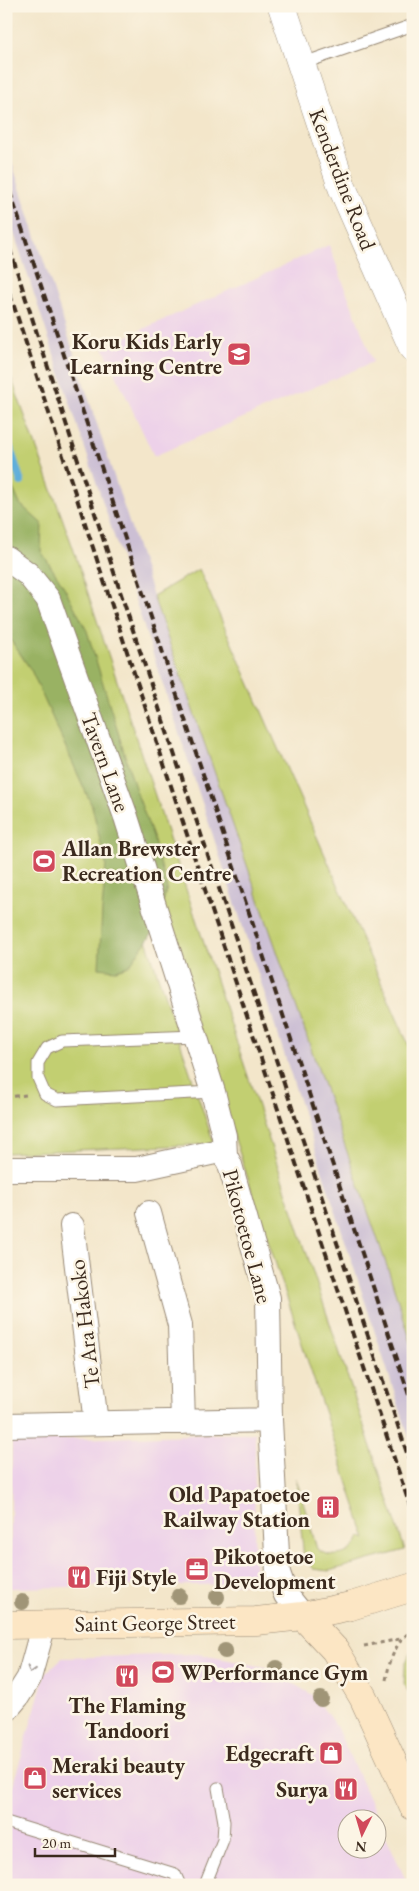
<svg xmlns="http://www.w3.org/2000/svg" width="419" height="1891" font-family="'EB Garamond',serif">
<rect width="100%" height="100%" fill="#fcf5e5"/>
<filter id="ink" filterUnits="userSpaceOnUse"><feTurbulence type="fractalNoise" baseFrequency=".02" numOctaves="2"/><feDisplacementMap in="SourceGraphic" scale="10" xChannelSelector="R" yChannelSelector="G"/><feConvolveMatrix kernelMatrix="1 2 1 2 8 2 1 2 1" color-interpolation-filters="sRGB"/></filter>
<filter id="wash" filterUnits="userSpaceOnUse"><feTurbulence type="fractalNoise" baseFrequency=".0096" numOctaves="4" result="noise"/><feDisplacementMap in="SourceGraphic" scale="20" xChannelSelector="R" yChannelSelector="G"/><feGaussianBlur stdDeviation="1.12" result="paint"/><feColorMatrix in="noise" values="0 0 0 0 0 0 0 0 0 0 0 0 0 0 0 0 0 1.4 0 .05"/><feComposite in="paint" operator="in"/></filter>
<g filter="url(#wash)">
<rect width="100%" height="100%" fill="#f3e6ca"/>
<path fill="#edd1e9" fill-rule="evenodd" d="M329 245 373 362 154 456 103 347Z
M255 1433 254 1584 10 1588 12 1441Z
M197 1654 265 1667 314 1696 336 1726 408 1885H6V1809L45 1674 62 1658ZM346 1818H376V1848H346Z"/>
<path fill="#ccbfd4" d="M6 145 153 596 388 1269 413 1348V1449L220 857 6 209Z"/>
<path fill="#c2cf71" stroke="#7e7c48" d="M6 364 72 545 405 1550 329 1571 313 1569 304 1559 296 1478 317 1549C332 1561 355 1555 360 1536L366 1539 58 599 6 524Z
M199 569 413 1055V1348L388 1269 153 596Z
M6 583 35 606 214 1144 6 1153Z
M413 1648V1699L404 1684 405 1664Z"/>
<path fill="#99b263" stroke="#6a6e40" d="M6 473 20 504 42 524 41 551 64 587 87 631 135 788 153 837 167 888 155 929 129 966 116 970 99 968 102 910 106 865 92 806 31 670 6 633Z"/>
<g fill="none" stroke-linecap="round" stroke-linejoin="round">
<path stroke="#60aeda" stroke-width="8" d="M6 436 21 482"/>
</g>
</g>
<g filter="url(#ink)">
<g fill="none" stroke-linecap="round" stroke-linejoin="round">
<g stroke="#978874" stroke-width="13">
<path id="service" d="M301 64 413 25
M196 1036 62 1041 47 1048 38 1063V1078L45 1094 57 1100 213 1092
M6 1822 175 1874 180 1885
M205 1885 223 1840 224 1822 218 1788"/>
</g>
<g stroke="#978874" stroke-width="26">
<path id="minor" d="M6 558 28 574 48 599 126 817 213 1092 224 1136 225 1155
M6 1169H137L215 1152 220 1151 225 1155 230 1165 268 1298 270 1420 278 1573 286 1595 303 1616
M149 1213 180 1325 183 1422
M72 1226 96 1423
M6 1425 270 1420
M6 1710 17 1697 29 1678 44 1624"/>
</g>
<g stroke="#978874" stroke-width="29">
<path id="tertiary" d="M282 6 342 187 413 348"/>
</g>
<g stroke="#978874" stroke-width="29">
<path id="secondary" d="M303 1616 335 1650 363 1697 413 1806
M6 1625 256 1621 303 1616 351 1606 413 1587"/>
</g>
<path stroke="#978874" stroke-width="3" stroke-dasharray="4 4" stroke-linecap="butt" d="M6 1097 26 1095
M364 1646 400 1639
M386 1680C390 1659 395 1642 413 1630"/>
<use href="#service" stroke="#fff" stroke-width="11"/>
<use href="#minor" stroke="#fff" stroke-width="24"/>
<use href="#tertiary" stroke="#fff" stroke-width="28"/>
<use href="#secondary" stroke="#fce6c4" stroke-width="28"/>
<path stroke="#3b2a1e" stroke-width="4" stroke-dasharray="8 4" stroke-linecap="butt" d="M6 180 413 1407
M6 237 120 591 413 1471
M6 282 214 917 413 1515"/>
</g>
<g fill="#a09577">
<circle cx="179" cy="1596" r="8"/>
<circle cx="217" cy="1597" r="8"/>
<circle cx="22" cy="1602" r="8"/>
<circle cx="225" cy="1651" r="8"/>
<circle cx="276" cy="1668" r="8"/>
<circle cx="321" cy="1699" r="8"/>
</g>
<defs><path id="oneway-chevron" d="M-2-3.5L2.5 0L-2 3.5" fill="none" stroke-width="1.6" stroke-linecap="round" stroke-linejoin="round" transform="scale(1.25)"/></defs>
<use stroke="#a79f9a" href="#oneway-chevron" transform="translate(31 1670) rotate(107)"/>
</g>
<defs>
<g id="school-square" transform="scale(1.25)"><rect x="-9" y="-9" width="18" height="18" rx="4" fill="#d1495b" stroke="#fcf5e5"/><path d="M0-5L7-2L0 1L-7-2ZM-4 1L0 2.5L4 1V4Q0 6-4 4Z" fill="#fff"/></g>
<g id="stadium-square" transform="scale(1.25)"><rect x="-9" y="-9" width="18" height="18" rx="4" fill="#d1495b" stroke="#fcf5e5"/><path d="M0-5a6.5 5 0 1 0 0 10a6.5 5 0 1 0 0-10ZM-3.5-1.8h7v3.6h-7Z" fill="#fff"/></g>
<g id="building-square" transform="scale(1.25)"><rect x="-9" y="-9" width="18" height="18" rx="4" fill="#d1495b" stroke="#fcf5e5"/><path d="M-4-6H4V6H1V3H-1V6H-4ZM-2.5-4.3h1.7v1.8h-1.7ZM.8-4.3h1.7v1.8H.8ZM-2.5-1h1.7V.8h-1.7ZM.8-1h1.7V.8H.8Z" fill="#fff"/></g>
<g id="office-square" transform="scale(1.25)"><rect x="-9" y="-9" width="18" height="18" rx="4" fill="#d1495b" stroke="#fcf5e5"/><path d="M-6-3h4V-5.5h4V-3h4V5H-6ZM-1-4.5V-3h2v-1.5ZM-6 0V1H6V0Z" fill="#fff"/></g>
<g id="restaurant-square" transform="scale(1.25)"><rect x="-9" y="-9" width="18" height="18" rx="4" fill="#d1495b" stroke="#fcf5e5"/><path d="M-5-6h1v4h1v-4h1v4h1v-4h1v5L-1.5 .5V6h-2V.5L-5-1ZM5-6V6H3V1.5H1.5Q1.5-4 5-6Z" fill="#fff"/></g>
<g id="shop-square" transform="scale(1.25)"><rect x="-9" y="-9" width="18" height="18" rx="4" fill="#d1495b" stroke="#fcf5e5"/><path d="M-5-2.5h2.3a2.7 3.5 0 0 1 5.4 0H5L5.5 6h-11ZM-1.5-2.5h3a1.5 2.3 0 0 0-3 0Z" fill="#fff"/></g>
</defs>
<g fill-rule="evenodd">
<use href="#school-square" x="239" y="354"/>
<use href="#stadium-square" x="44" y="861"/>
<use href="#building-square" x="328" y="1507"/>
<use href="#office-square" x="197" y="1569"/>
<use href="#restaurant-square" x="79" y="1577"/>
<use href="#stadium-square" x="163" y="1672"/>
<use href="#restaurant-square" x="127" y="1676"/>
<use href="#shop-square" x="331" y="1753"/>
<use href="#shop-square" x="35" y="1778"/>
<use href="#restaurant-square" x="346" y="1789"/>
</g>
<g text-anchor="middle" stroke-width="5" stroke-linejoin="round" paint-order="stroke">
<g font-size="22" fill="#3b2a1e" stroke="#fcf5e5">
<text transform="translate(343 179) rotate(69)" y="8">Kenderdine Road</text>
<text transform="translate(106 762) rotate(70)" y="8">Tavern Lane</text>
<text transform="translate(248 1236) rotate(75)" y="8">Pikotoetoe Lane</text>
<text transform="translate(84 1324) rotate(-97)" y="8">Te Ara Hakoko</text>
<text transform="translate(155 1622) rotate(-1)" y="8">Saint George Street</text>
</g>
<g font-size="22" font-weight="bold" fill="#3b2a1e" stroke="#fcf5e5" text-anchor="start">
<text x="222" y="349" text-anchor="end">Koru Kids Early<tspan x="222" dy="25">Learning Centre</tspan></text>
<text x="62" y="856">Allan Brewster<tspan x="62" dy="25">Recreation Centre</tspan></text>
<text x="310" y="1502" text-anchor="end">Old Papatoetoe<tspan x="310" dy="25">Railway Station</tspan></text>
<text x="214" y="1564">Pikotoetoe<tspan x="214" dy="25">Development</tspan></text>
<text x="96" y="1585">Fiji Style</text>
<text x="180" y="1680">WPerformance Gym</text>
<text x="127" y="1713" text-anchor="middle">The Flaming<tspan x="127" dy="25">Tandoori</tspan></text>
<text x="314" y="1761" text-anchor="end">Edgecraft</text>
<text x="52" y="1773">Meraki beauty<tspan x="52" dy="25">services</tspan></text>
<text x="328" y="1797" text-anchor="end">Surya</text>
</g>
</g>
<rect width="419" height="1891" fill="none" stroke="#fcf5e5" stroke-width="25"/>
<g transform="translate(362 1834) rotate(185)"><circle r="24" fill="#fcf5e5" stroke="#afa495"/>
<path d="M0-4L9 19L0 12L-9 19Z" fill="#d1495b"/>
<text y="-8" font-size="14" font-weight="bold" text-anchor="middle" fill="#3b2a1e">N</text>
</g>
<path d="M35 1848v8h80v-8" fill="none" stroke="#3b2a1e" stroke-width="2.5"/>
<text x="42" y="1848" font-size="15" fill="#3b2a1e" stroke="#fcf5e5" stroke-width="4" paint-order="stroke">20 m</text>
</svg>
